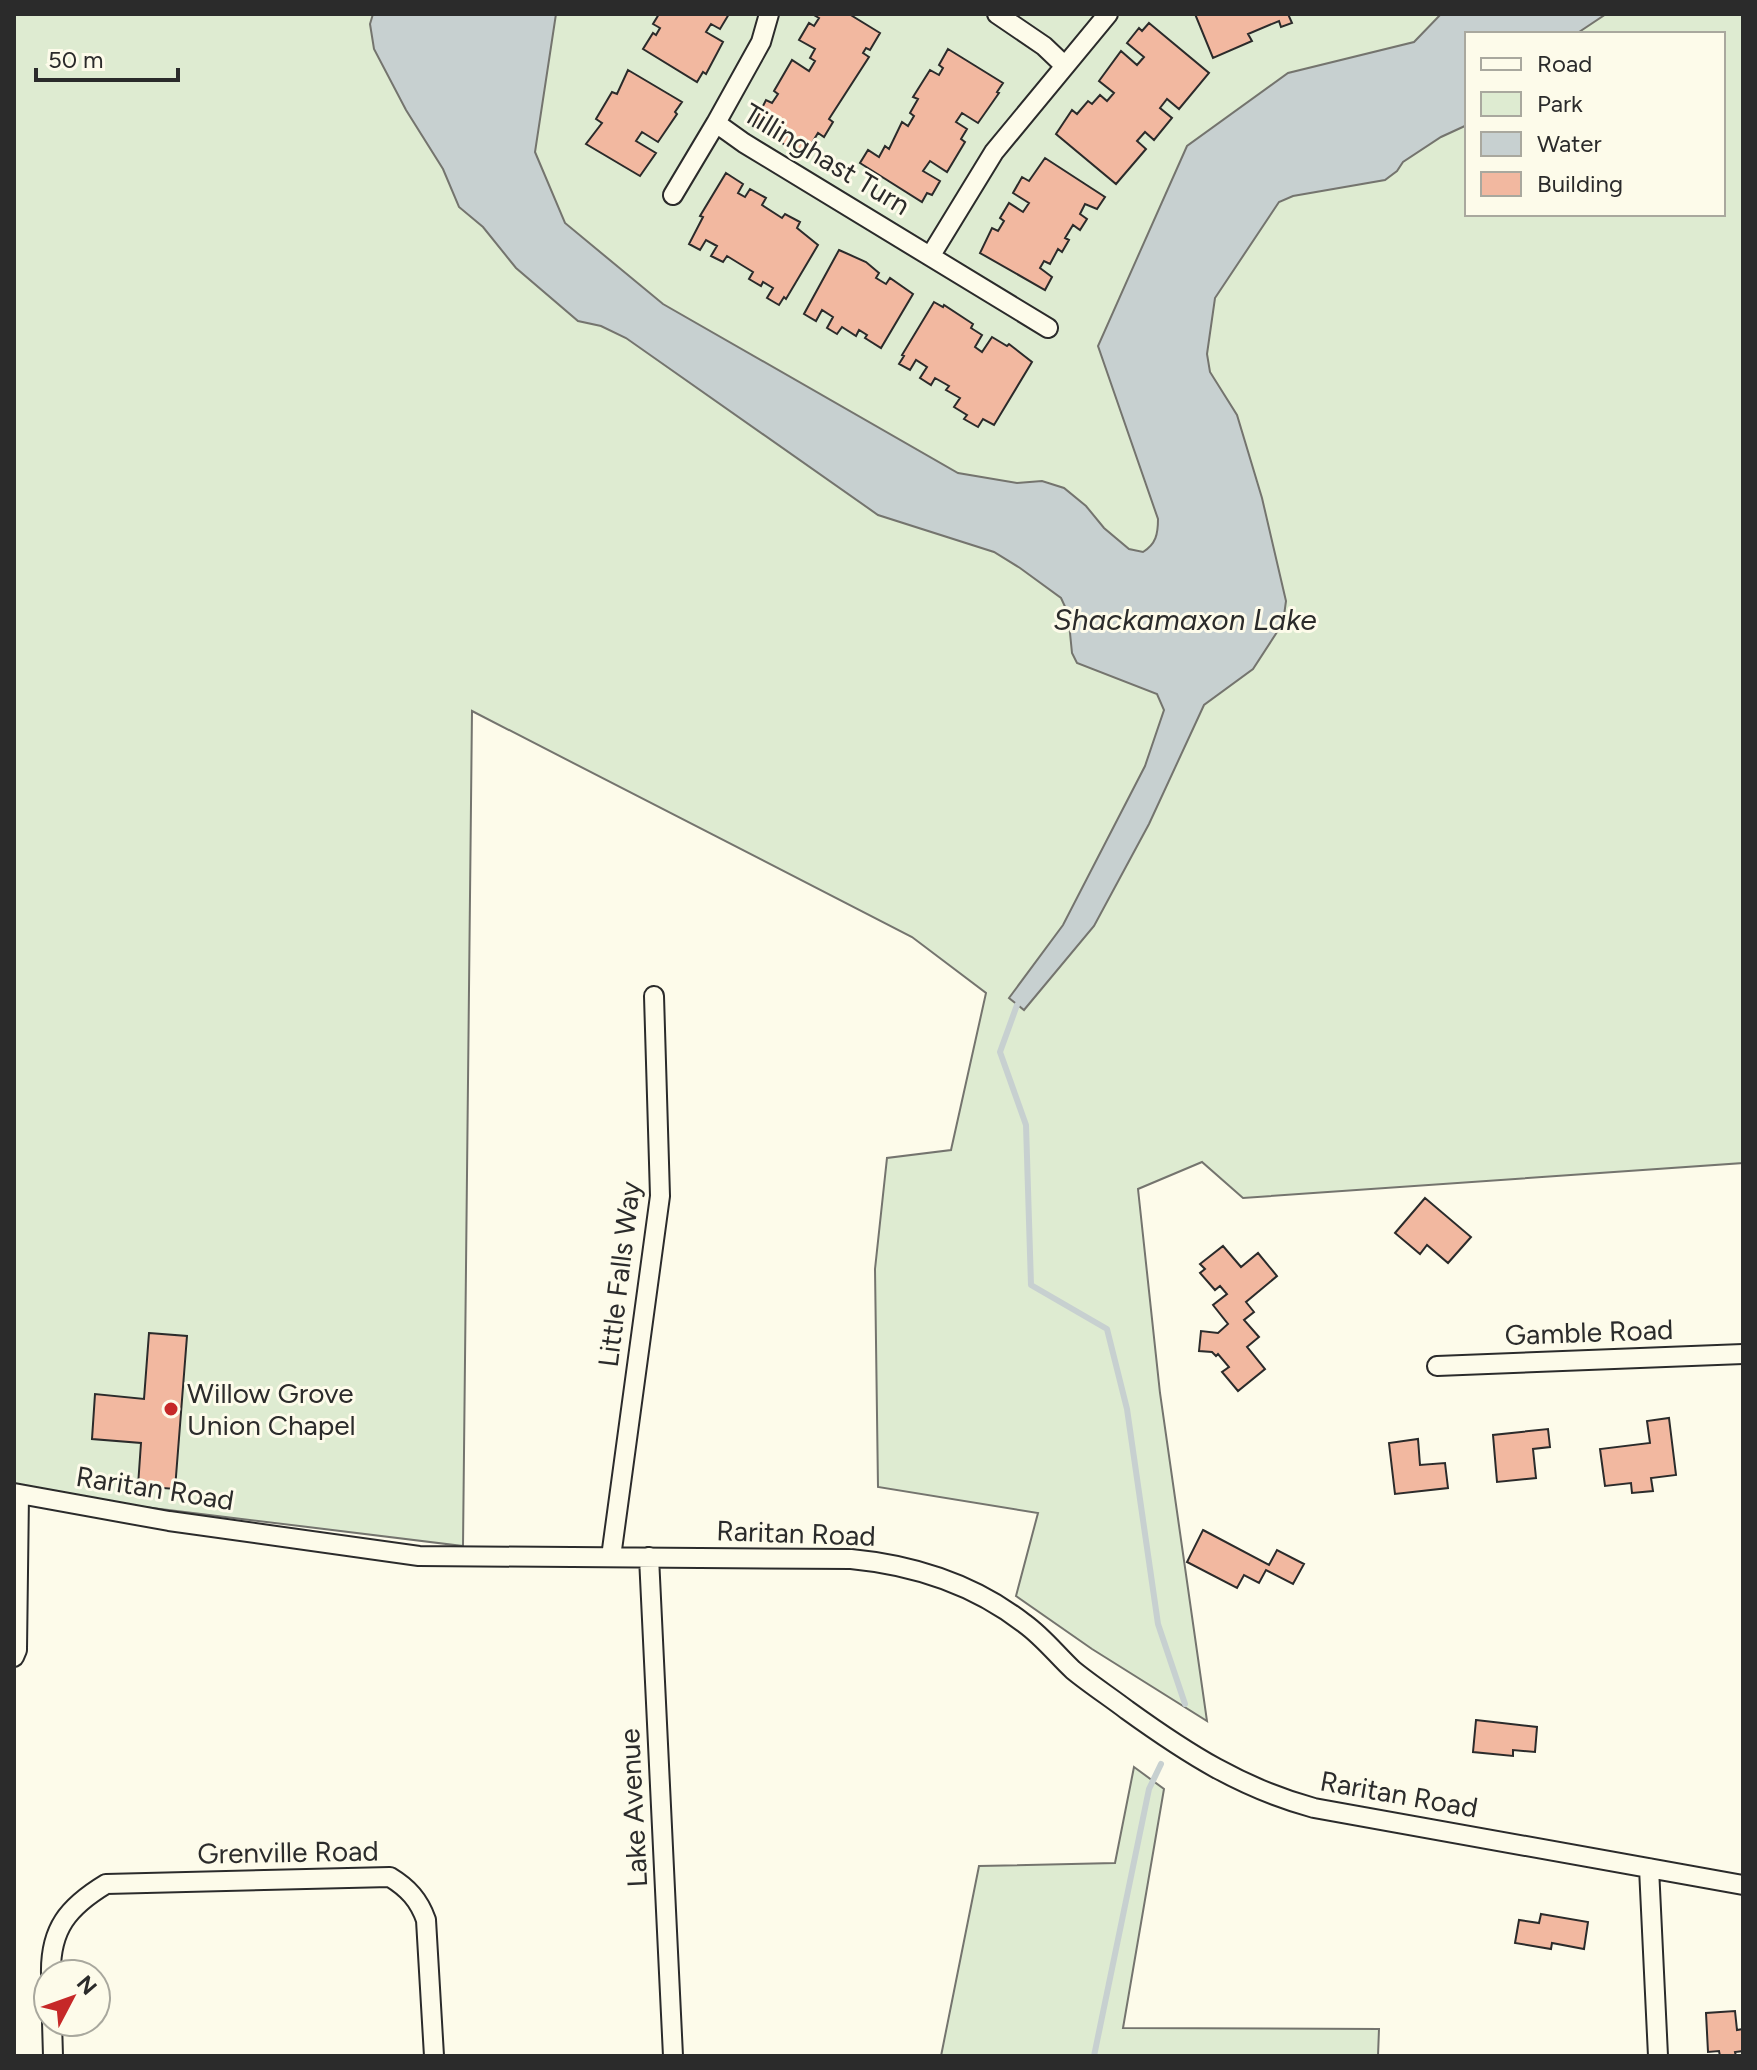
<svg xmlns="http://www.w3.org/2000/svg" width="1757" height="2070" font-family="Figtree,sans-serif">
<rect width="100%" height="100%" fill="#fdfbea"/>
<path fill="#deebd1" stroke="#74746e" stroke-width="2" fill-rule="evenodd" d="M14 14H1743V1163L1243 1198 1202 1162 1138 1189 1160 1393 1207 1721 1092 1649 1016 1596 1038 1513 878 1487 875 1269 887 1158 951 1150 986 993 912 937 472 711 463 1546 14 1491ZM1467 34H1723V214H1467Z
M1134 1767 1164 1789 1123 2028 1379 2029 1378 2056H941L979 1866 1115 1863Z"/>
<path fill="#c7d0d0" stroke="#74746e" stroke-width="2" d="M373 14H556L535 152 565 223 663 304 958 473 1017 483 1042 481 1064 488 1086 506 1104 528 1129 549 1143 552C1156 544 1158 534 1158 519L1098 346 1187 146 1288 73 1414 42 1441 14H1606L1576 34H1467V125L1441 137 1403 162 1397 171 1385 180 1293 196 1279 202 1215 298 1207 354 1210 372 1237 415 1262 498 1286 601 1283 623 1253 669 1204 705 1149 824 1094 926 1024 1010 1009 998 1063 925 1145 766 1164 710 1157 694 1077 663 1072 653 1068 613 1061 598 1020 568 994 552 878 515 626 338 601 326 578 321 516 268 483 227 459 207 443 169 406 110 374 49 370 24Z"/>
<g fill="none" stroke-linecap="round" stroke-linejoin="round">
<path stroke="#c7d0d0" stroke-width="6" d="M1017 1005 1000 1052 1026 1125 1031 1285 1107 1329 1127 1409 1158 1624 1185 1704
M1094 2056 1149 1789 1161 1764"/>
</g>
<path fill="#f2b8a0" stroke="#2b2b2b" stroke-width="2" d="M659 14H729L720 29 711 24 706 32 723 42 706 74 703 72 697 82 643 49 653 33 656 35 660 28 653 24Z
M812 14H849L880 33 870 50 866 48 863 53 869 57 829 119 833 122 824 137 818 133 804 156 753 126 766 100 772 103 778 94 774 91 792 60 809 71 815 61 810 58 815 49 799 40 809 23 814 26 819 18Z
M1195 14H1288L1292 23 1281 27 1279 21 1248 34 1252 41 1213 58Z
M1149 23 1209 73 1179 109 1167 99 1160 108 1172 118 1154 140 1145 132 1137 141 1146 149 1116 184 1056 134 1072 110 1077 114 1088 101 1092 104 1100 95 1107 101 1114 93 1099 81 1121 51 1137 65 1144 57 1127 43 1139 28 1142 31Z
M948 49 1003 83 997 92 999 93 978 123 962 113 956 122 967 129 961 139 965 142 947 172 930 161 923 171 940 181 932 195 927 193 922 202 860 163 868 150 879 157 885 146 889 149 902 122 908 126 914 116 910 113 918 99 913 97 930 70 939 75 943 68 939 65Z
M628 70 682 102 675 112 677 114 658 142 642 132 636 141 656 153 640 176 586 144 602 123 596 119 612 92 617 94Z
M1045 158 1105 197 1097 209 1085 204 1080 214 1087 219 1080 230 1073 225 1065 238 1069 240 1062 252 1058 249 1050 264 1044 261 1040 268 1052 277 1045 290 980 253 992 228 998 231 1004 221 1000 218 1009 203 1023 212 1029 203 1013 193 1022 177 1029 181Z
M726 173 743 184 738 193 745 197 750 189 766 198 762 205 782 218 785 214 800 222 797 228 818 245 786 299 784 297 779 305 767 298 773 288 763 282 761 286 749 279 753 272 727 256 723 262 711 256 717 246 706 240 700 250 689 244 703 217 700 216Z
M839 250 866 262 879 273 876 278 886 284 890 278 913 294 881 348 865 338 867 335 859 330 856 336 842 327 837 334 827 328 833 317 822 310 816 321 804 314Z
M934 302 943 307 944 305 973 324 971 328 982 335 975 347 982 352 992 337 1007 346 1009 344 1032 362 994 425 983 419 978 427 964 419 967 415 954 407 960 398 946 390 949 386 935 378 931 385 920 378 927 367 916 360 910 370 899 364 904 356 902 355Z
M1425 1198 1471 1237 1448 1263 1427 1245 1420 1254 1395 1233Z
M1223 1246 1241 1267 1258 1253 1277 1276 1246 1302 1254 1312 1244 1320 1259 1337 1247 1347 1265 1369 1238 1391 1222 1372 1229 1367 1218 1354 1216 1356 1212 1352 1199 1351 1201 1331 1218 1333 1228 1324 1213 1305 1227 1294 1220 1286 1215 1290 1200 1273 1205 1269 1200 1264Z
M149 1333 187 1336 175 1489 138 1486 141 1443 92 1439 95 1394 144 1399Z
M1669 1418 1676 1475 1651 1478 1653 1491 1632 1493 1631 1483 1605 1486 1600 1449 1650 1443 1647 1421Z
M1548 1429 1550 1447 1533 1449 1536 1478 1497 1482 1493 1435Z
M1418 1439 1420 1465 1445 1463 1448 1488 1395 1494 1389 1443Z
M1203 1530 1269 1565 1277 1550 1304 1564 1293 1584 1266 1570 1259 1583 1244 1575 1237 1588 1187 1562Z
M1476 1720 1537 1727 1535 1752 1513 1750V1756L1473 1752Z
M1541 1914 1588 1922 1584 1949 1552 1943 1551 1949 1515 1943 1519 1920 1539 1923Z
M1735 2011 1737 2030 1743 2029V2051L1735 2052 1736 2056H1720L1719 2051 1708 2052 1706 2013Z"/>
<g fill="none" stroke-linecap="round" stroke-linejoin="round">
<g stroke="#2b2b2b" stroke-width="22">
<path id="minor" d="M769 14 761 42 716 123 744 143 1048 328
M997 14 1044 46 1065 66
M673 195 716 123
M931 255 994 152 1108 14
M1437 1366 1743 1354
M14 1493 169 1521 419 1556 851 1559C914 1565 975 1585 1025 1624 1043 1637 1057 1655 1073 1670 1090 1684 1110 1697 1127 1710 1188 1754 1241 1788 1314 1808L1743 1885
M611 1557 660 1196 654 996
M649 1557 673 2056
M14 1657 17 1650 19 1494
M1649 1868 1658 2056
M51 1974C50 1929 68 1907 106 1884L390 1877C408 1888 419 1900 426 1920L434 2056
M52 2022 53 2056"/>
</g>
<use href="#minor" stroke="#fdfbea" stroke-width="18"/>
</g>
<circle fill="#c62828" stroke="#fdfbea" stroke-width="3" cx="171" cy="1409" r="8"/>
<g text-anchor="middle" stroke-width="6" stroke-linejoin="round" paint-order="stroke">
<g font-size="28" fill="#2b2b2b" stroke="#fdfbea">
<text transform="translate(827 159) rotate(31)" y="10">Tillinghast Turn</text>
<text transform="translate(619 1274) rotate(-83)" y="10">Little Falls Way</text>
<text transform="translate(1589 1332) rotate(-2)" y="10">Gamble Road</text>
<text transform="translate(155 1488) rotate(9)" y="10">Raritan Road</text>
<text transform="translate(796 1533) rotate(2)" y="10">Raritan Road</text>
<text transform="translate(1399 1794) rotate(10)" y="10">Raritan Road</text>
<text transform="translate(633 1808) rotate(-93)" y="10">Lake Avenue</text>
<text transform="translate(288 1852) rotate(-1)" y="10">Grenville Road</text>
</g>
<g font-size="28" fill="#2b2b2b" stroke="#fdfbea" text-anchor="start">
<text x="187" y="1403">Willow Grove<tspan x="187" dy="32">Union Chapel</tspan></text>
</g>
<g font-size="30" font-style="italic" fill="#2b2b2b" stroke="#fdfbea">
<text x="1185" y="630">Shackamaxon Lake</text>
</g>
</g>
<rect width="1757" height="2070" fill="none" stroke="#2b2b2b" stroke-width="32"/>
<rect x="1465" y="32" width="260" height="184" fill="#fdfbea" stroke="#a9a89e" stroke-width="2"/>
<rect x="1481" y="58" width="40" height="12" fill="#fdfbea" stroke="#a9a89e" stroke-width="2"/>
<text x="1537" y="72" font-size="24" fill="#2b2b2b">Road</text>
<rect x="1481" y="92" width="40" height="24" fill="#deebd1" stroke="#a9a89e" stroke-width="2"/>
<text x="1537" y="112" font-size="24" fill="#2b2b2b">Park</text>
<rect x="1481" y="132" width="40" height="24" fill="#c7d0d0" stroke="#a9a89e" stroke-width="2"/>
<text x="1537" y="152" font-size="24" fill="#2b2b2b">Water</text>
<rect x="1481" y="172" width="40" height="24" fill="#f2b8a0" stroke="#a9a89e" stroke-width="2"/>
<text x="1537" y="192" font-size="24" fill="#2b2b2b">Building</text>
<g transform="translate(72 1998) rotate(49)"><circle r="38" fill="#fdfbea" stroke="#a9a89e" stroke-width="2"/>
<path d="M0-6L14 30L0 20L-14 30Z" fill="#c62828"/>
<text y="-12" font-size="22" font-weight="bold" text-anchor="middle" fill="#2b2b2b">N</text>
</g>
<path d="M36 68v12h142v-12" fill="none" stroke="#2b2b2b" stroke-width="4"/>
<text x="48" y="68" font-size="24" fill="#2b2b2b" stroke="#fdfbea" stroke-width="6" paint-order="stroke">50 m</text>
</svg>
